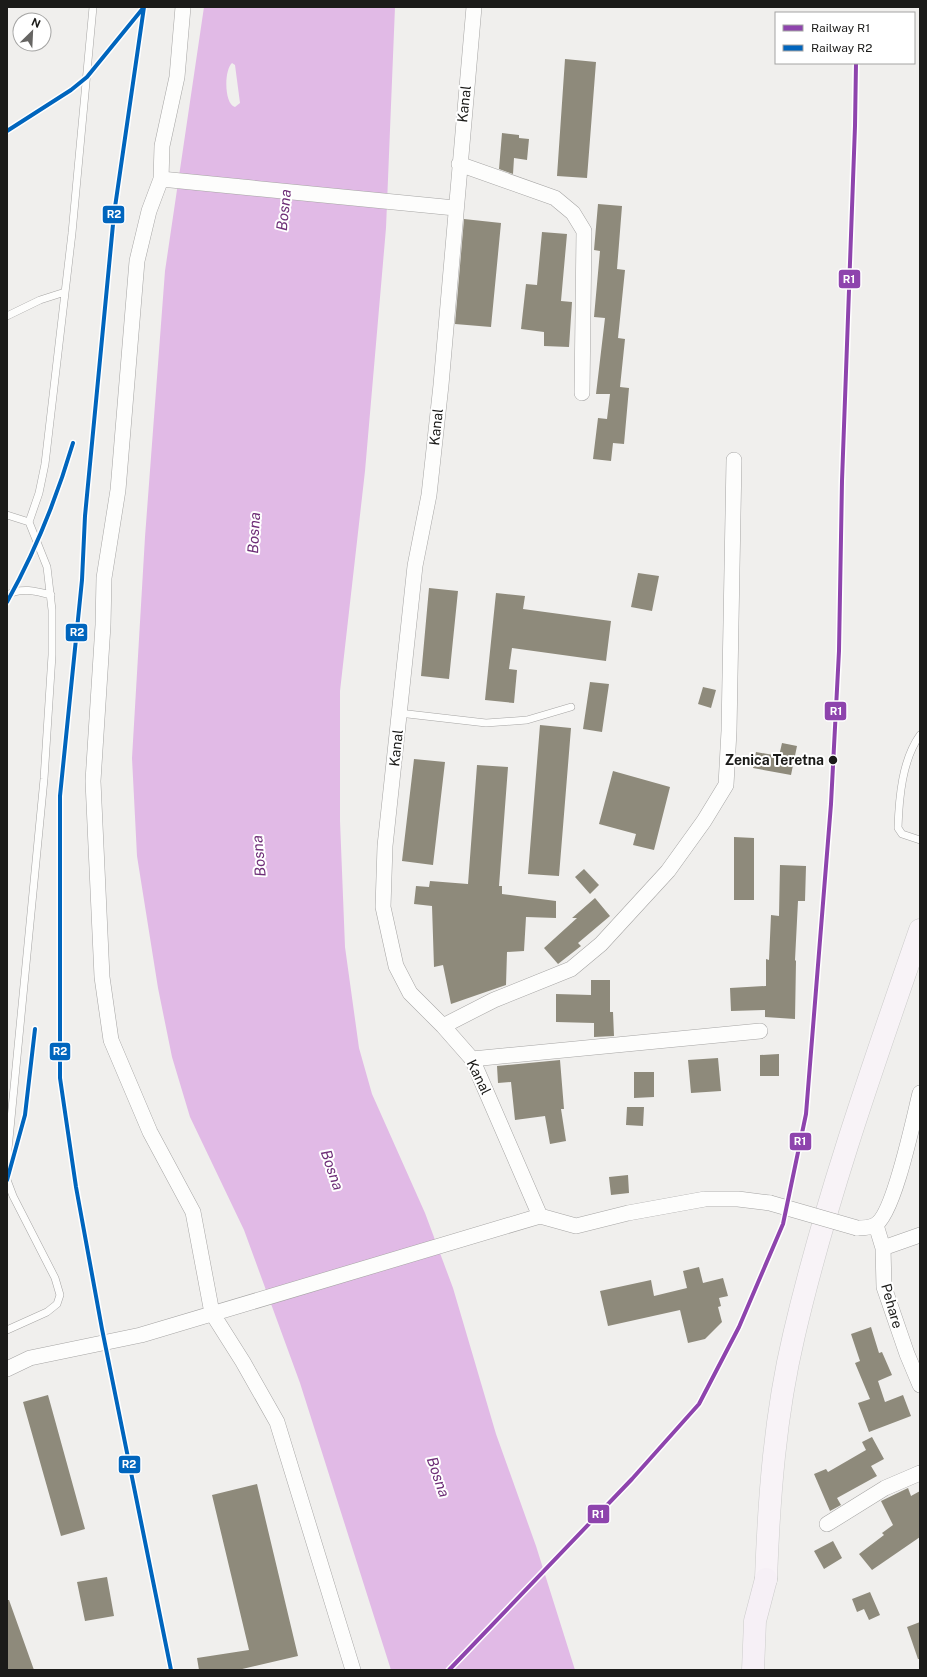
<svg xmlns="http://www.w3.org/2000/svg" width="927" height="1677" font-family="'Public Sans',sans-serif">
<rect width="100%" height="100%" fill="#f0efed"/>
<path fill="#e1bae6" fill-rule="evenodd" d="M204 7H395L386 228 365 471 340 691V821L345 947 359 1048 372 1094 425 1213 453 1288 496 1434 536 1546 575 1670H391L300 1383 244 1230 190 1117 172 1057 158 988 137 856 132 758 145 537 165 271ZM232 63 235 65 240 103 235 107C224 104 224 70 232 63Z"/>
<path fill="#8e8a7b" d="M565 59 596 62 587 178 557 176Z
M502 133 519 135V138L529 139 527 160 514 158 513 174 499 169Z
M598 204 622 206 617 269 625 270 618 338 625 339 620 387 629 388 624 444 613 443 611 461 593 459 598 418 607 419 610 394H596L605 318 594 317 600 251 594 250Z
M464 219 501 223 491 327 455 324Z
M542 232 567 234 561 301 572 302 569 347 544 346V332L521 329 526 284 537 285Z
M638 573 659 576 652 611 631 607Z
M429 588 458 591 449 679 421 676Z
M496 593 525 596 523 609 611 621 606 661 512 648 509 669 517 670 514 703 485 700Z
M590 682 609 684 602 732 583 729Z
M703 687 716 690 711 708 698 704Z
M540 725 571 728 559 876 528 874Z
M782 743 797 746 791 775 753 768 756 752 779 756Z
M414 759 445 762 433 865 402 861Z
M477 765 508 767 499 886H502V894L556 901V918L526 917 524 951 507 952 506 985 451 1004 443 965 434 967 432 906 414 904 416 886 429 887 430 881 468 884Z
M613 771 670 787 654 850 633 845 636 834 599 824Z
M734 837 754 838V900H734Z
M780 865 806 866 805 901H798L795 960 796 961 795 1019 765 1017V1010L731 1011 730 988 766 986V959L769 960 771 915 779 916Z
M584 869 599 885 590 894 575 877Z
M595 898 610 916 578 943 581 946 558 964 544 948 577 918H572Z
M591 980H610V1012H613L614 1036 594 1037V1023L556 1022V994L591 995Z
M779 1054V1076H760V1055Z
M718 1058 721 1091 691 1093 688 1060Z
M560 1060 564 1109H561L566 1141 550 1144 545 1116 515 1120 511 1082 498 1083 497 1066Z
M634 1072H654V1097L634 1098Z
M627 1107H644L643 1126 626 1125Z
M628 1175 629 1193 611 1195 609 1177Z
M699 1267 703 1283 723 1278 728 1296 719 1298 721 1306 718 1307 722 1322 705 1339 688 1343 680 1310 608 1326 600 1291 651 1280 654 1296 687 1288 683 1271Z
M871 1327 879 1353 882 1352 892 1375 878 1381 885 1402 903 1395 911 1416 869 1432 858 1403 870 1399 855 1363 860 1361 851 1334Z
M48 1395 85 1529 61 1536 23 1402Z
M872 1437 884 1459 871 1466 877 1476 837 1498 841 1505 830 1511 814 1474 826 1469 828 1472 866 1450 862 1442Z
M257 1484 298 1656 238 1670H199L197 1658 249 1650 212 1495Z
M908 1488 911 1496 920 1491V1537L872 1570 859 1554 884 1535 882 1533 893 1525 881 1501Z
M833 1541 842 1558 824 1569 814 1551Z
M107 1577 114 1616 85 1621 77 1582Z
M870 1592 880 1615 869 1620 864 1609 857 1612 852 1599Z
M7 1600H9L34 1670H7Z
M920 1622V1659H918L907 1627Z"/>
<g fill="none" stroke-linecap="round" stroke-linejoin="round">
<g stroke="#a6a5a4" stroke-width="8">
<path id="service" d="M7 316 40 300 65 292
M7 515 29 522
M7 595C21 587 36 591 51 595
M399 713 486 723 527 720 571 707
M920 735C902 760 899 798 898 828L902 834 920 840
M7 1160 44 779 52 655V610L47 567 29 522 39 493 45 464 72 233 93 7
M7 1166V1180L13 1196 55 1278 60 1295 57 1304 47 1312 7 1330"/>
</g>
<g stroke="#a6a5a4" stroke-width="16">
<path id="minor" d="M183 7 177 77 162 146 161 179 149 211 137 261 118 490 104 578 103 625 93 781 102 977 111 1040 150 1132 193 1212 212 1313 243 1362 277 1422 353 1670
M474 7 441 385 429 495 415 566 385 846 383 907 396 966 410 993 443 1026 472 1059 540 1216 576 1226 628 1213 705 1199H738L770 1203
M459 164 555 198 573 213 584 231 582 393
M161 179 455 208
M443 1026 494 1000 571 969 601 944 668 871 704 821 726 785 729 731 734 460
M472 1059 760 1031
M876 1225 883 1248 884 1287 907 1354 920 1385
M857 1228C863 1228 870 1228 875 1225 894 1215 914 1117 920 1093
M883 1248 920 1235
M7 1369 30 1358 141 1335 540 1216
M827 1524 885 1488 920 1473"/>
</g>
<g stroke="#cccccb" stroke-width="23">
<path id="primary" d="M766 1579C769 1497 775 1415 794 1335 826 1198 874 1063 920 930"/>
</g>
<g stroke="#cccccb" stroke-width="23">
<path id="trunk" d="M753 1670 755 1621 766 1579"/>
</g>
<use href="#service" stroke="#fdfdfc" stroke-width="7"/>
<use href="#minor" stroke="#fdfdfc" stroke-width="15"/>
<use href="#primary" stroke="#f8f3f7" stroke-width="22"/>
<use href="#trunk" stroke="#f6f0f6" stroke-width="22"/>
<g stroke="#a6a5a4" stroke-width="16" stroke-linecap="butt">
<path id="minor-bridge" d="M770 1203 857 1228"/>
</g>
<use href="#minor-bridge" stroke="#fdfdfc" stroke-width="15"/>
<g stroke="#fff" stroke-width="7">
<path id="rail-1" d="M449 1670 632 1479 699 1404 739 1327 783 1224 806 1114 831 804 839 651 842 481 855 126 856 63"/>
</g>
<g stroke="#fff" stroke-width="7">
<path id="rail-2" d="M144 7 114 214 85 516 82 580 60 796V1078L76 1187 102 1329 171 1670
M7 131 71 90 87 77 144 7
M7 602C35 552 57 497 73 443
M7 1180 25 1115 35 1029"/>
</g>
<use href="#rail-1" stroke="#8e44ad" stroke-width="4"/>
<use href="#rail-2" stroke="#0065bd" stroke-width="4"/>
</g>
<circle fill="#1b1b19" stroke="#fff" stroke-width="1.5" cx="833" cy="760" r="5"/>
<g text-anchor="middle" stroke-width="4" stroke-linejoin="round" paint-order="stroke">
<g font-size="14" fill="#1b1b19" stroke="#fff">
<text transform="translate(464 104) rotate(-84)" y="5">Kanal</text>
<text transform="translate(436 427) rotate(-84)" y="5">Kanal</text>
<text transform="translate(396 748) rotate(-84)" y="5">Kanal</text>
<text transform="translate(479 1077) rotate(64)" y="5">Kanal</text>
<text transform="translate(892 1306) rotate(74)" y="5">Pehare</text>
</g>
<g font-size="14" font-weight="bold" fill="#1b1b19" stroke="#fff" text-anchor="end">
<text x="824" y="765">Zenica Teretna</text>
</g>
<g font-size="15" font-style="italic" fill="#6e2e77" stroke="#fff">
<text transform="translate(284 210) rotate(-84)" y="5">Bosna</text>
<text transform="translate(254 533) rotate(-87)" y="5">Bosna</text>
<text transform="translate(259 856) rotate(-95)" y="5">Bosna</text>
<text transform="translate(332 1170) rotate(71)" y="5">Bosna</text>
<text transform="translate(438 1477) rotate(71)" y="5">Bosna</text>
</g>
</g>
<g stroke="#fff" stroke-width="1.5">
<rect x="102" y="205" width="23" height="19" rx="4" fill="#0065bd"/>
<rect x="838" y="269" width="23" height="20" rx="4" fill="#8e44ad"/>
<rect x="65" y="623" width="23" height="19" rx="4" fill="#0065bd"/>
<rect x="824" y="701" width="23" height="20" rx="4" fill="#8e44ad"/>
<rect x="49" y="1042" width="22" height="19" rx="4" fill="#0065bd"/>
<rect x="789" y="1132" width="23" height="19" rx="4" fill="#8e44ad"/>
<rect x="118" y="1455" width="23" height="19" rx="4" fill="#0065bd"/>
<rect x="587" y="1504" width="23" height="20" rx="4" fill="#8e44ad"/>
</g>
<g font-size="11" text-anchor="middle" font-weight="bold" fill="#fff">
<text x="114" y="218">R2</text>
<text x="849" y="283">R1</text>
<text x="77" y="636">R2</text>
<text x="836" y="715">R1</text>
<text x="60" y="1055">R2</text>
<text x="800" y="1145">R1</text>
<text x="129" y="1468">R2</text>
<text x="598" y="1518">R1</text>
</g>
<rect width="927" height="1677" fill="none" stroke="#1b1b19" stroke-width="16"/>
<rect x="775" y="12" width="140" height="52" fill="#ffffff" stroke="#a4a4a3"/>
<rect x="783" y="25" width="20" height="6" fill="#8e44ad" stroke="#a4a4a3"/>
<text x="811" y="32" font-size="12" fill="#1b1b19">Railway R1</text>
<rect x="783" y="45" width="20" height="6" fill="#0065bd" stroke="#a4a4a3"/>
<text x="811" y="52" font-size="12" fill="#1b1b19">Railway R2</text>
<g transform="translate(32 32) rotate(24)"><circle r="19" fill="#ffffff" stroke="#a4a4a3"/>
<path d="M0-3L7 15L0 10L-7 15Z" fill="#666563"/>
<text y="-6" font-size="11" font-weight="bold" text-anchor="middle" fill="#1b1b19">N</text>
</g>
</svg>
